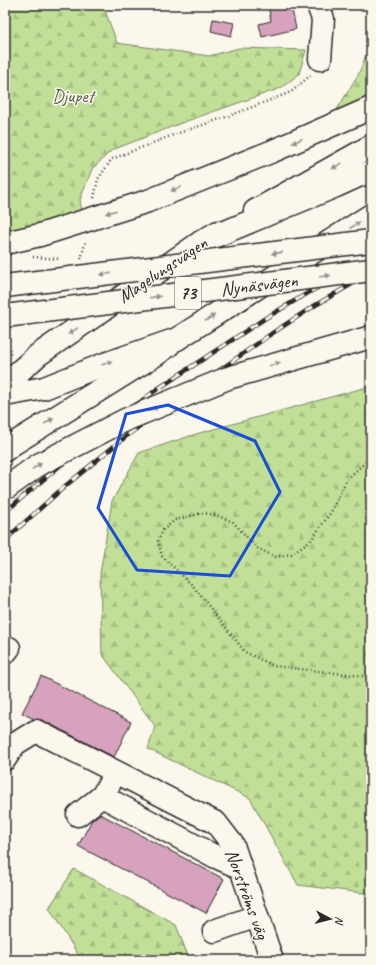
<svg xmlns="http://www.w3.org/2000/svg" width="376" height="965" font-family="Caveat,sans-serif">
<defs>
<pattern id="forest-firs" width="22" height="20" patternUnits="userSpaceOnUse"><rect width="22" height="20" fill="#c1df97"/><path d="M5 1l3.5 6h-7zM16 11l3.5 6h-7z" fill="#a6c082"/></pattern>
</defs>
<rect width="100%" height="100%" fill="#fbf7ec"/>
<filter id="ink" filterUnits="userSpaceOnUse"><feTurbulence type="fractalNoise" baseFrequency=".025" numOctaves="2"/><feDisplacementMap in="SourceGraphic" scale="8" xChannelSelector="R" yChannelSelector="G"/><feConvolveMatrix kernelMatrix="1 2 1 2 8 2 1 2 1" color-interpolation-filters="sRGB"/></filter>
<g filter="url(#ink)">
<path fill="url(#forest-firs)" stroke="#768561" d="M17 5H103L117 43 209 56 239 48 306 50 299 74 281 88 184 122 112 150 92 169 80 200 82 211 5 235V11Z
M371 42V95L335 113 359 73Z
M371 386V894L298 885 250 798 148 749 155 726 102 654 100 574 112 501 139 453 196 434Z
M74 869 176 925 188 956 182 960H78L79 956 49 908Z"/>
<path fill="#d6a2bd" stroke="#2b2b2b" d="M268 5H291L296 29 262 37 259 24 271 21Z
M213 19 234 23 231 36 211 31Z
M41 676 131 722 114 757 42 720 34 719 22 713Z
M100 814 224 879 206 913 78 846 92 820Z"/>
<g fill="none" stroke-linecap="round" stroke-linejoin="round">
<g stroke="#2b2b2b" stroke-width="25">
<path id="minor" d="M318 5 323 19 320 59
M255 211 371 146
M5 384 38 355 201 242 218 232
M5 450 13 444 157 354 169 345
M5 653 9 648
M5 759 15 744 36 731 216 823 233 845 272 960
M102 796 216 857 241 868
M78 815 102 796 110 783
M214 931 257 916"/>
</g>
<g stroke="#2b2b2b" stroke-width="25">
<path id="major" d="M177 339 371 215"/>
</g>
<g stroke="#2b2b2b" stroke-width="25">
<path id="highway" d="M148 201 273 151 371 108
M201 242 336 186 358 176 371 172
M5 395 44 388 102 365 177 339"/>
</g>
<path stroke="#2b2b2b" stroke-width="2.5" stroke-dasharray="1 3" stroke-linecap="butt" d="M94 198 98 179 112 159 173 135 229 116 291 92 311 75
M33 257 60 259
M81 259 86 240
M371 456 366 462 347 479 331 512 311 540 291 554 276 557 257 548 233 522 216 515 202 513 175 520 163 530 158 541 162 556 193 586 245 652 274 666 371 677"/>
<use href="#minor" stroke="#fbf7ec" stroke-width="22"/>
<use href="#major" stroke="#fbf7ec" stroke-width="22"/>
<use href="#highway" stroke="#fbf7ec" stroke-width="22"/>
<g stroke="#2b2b2b" stroke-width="4.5">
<path id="rail" d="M5 512 51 473 103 430 156 390 264 319 308 293 371 258
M5 540 64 487 129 434 271 334 314 306 371 273"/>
</g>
<use href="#rail" stroke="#fbf7ec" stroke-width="3" stroke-dasharray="9" stroke-linecap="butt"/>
<g stroke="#2b2b2b" stroke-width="25" stroke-linecap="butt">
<path id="highway-bridge" d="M5 243 40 235 148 201
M5 286 371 241
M5 316 371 270
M5 489 38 465 125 420 228 378 371 337"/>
</g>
<use href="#highway-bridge" stroke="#fbf7ec" stroke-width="22"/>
</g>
<defs><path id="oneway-solid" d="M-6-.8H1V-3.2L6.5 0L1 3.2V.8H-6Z"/></defs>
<g fill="#93918c">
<use href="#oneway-solid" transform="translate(297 141) rotate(156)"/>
<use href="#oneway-solid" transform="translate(337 166) rotate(151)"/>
<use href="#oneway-solid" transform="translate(176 189) rotate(159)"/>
<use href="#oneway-solid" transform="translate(111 212) rotate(162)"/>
<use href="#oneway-solid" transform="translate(355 225) rotate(-33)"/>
<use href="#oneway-solid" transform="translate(277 253) rotate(173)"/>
<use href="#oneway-solid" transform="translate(106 274) rotate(173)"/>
<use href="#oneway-solid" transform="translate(325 276) rotate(-7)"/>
<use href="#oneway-solid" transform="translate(155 297) rotate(-7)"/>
<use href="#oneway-solid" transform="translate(210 318) rotate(-33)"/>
<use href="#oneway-solid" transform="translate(73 331) rotate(145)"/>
<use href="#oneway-solid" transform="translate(107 363) rotate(-19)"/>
<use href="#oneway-solid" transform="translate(275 364) rotate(-16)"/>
<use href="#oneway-solid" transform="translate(153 409) rotate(-22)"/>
<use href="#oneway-solid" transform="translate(49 421) rotate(-32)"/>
<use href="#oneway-solid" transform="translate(37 466) rotate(-33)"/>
</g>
</g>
<path fill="none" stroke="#1d4ed8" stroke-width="3" stroke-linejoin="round" d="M168 405 255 441 280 492 230 576 137 570 98 508 126 414Z"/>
<g text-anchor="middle" stroke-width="3" stroke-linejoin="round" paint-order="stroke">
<rect fill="#fbf7ec" stroke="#696865" stroke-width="1" x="175" y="277" width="26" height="32" rx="3"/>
<g font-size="18" font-weight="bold" fill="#2b2b2b">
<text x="188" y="299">73</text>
</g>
<g font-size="19" fill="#505846" stroke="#fbf7ec">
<text x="73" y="102">Djupet</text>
</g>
<g font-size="19" fill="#2b2b2b" stroke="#fbf7ec">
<text transform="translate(162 269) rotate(-34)" y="7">Magelungsvägen</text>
<text transform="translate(259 284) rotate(-7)" y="7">Nynäsvägen</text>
<text transform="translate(248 894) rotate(70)" y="7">Norströms väg</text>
</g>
</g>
<rect width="376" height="965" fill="none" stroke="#fbf7ec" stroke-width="20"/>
<rect x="10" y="10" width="356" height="945" fill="none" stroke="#2b2b2b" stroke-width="1.5" filter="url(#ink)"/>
<g transform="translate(330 919) rotate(97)" stroke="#fbf7ec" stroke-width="3" paint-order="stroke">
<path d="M0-3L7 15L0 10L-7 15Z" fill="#2b2b2b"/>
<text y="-6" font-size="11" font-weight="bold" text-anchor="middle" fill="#2b2b2b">N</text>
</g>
</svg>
